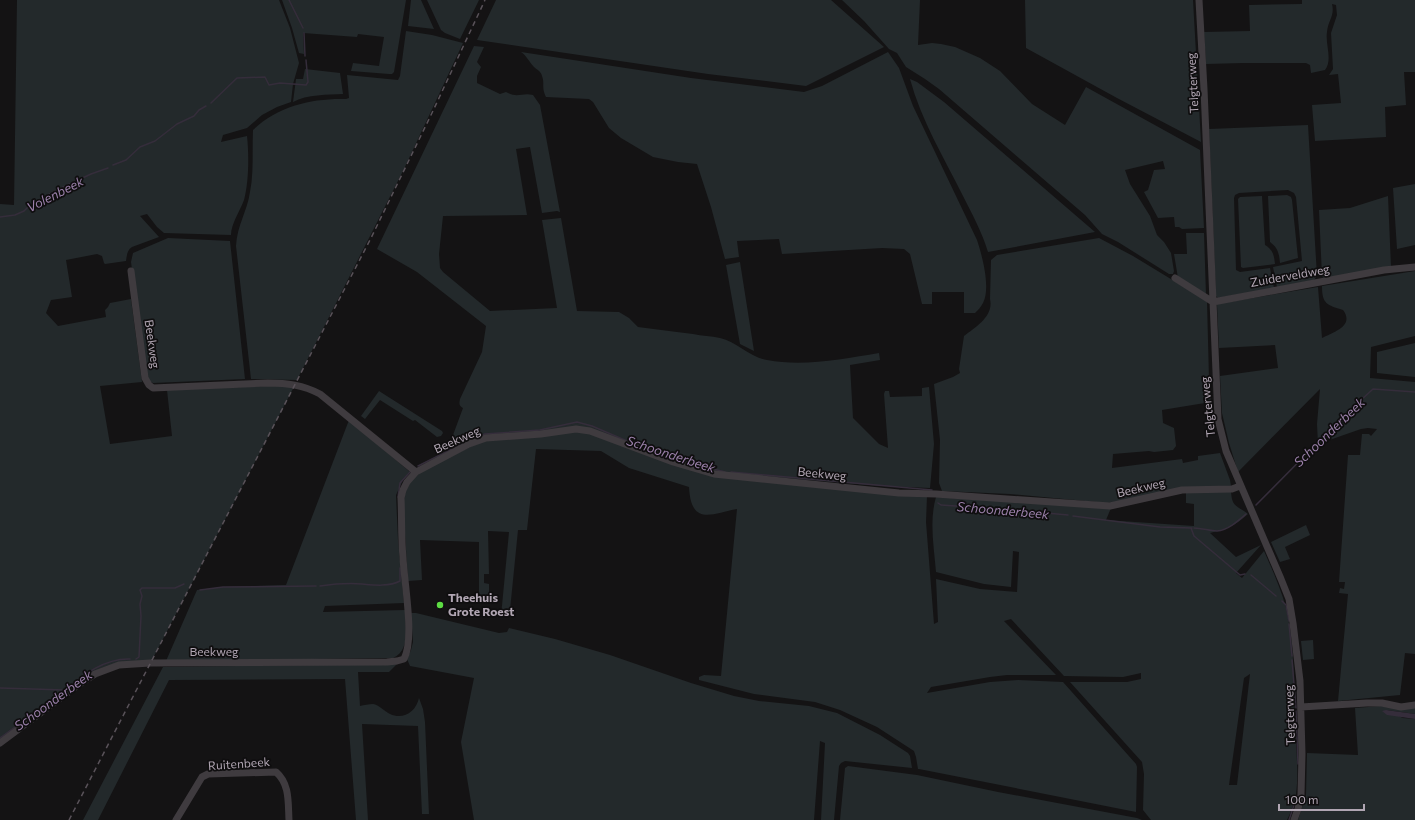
<svg xmlns="http://www.w3.org/2000/svg" width="1415" height="820" font-family="Commissioner,sans-serif">
<rect width="100%" height="100%" fill="#141314"/>
<path fill="#23292b" fill-rule="evenodd" d="M17 0H279L290 28 299 63 293 84 291 102 277 107 262 115 247 128 223 135 221 142 247 136C249 154 249 182 244 200 240 211 231 224 231 235L164 233 157 227 147 214 140 216 159 237 132 247C127 250 127 255 126 261L105 264 104 263 102 256 97 254 66 260 72 297 51 300 46 313 58 326 106 317 105 310 108 307 110 303 131 299 142 382 100 386 110 444 172 436 167 390 295 385 151 662 105 668 0 742V204L14 205Z
M282 0H406L394 72 392 74H389L351 71 353 63 379 66 384 37 358 34 357 37 303 33 304 54 299 53 292 28Z
M411 0H421L434 29 408 26Z
M427 0H479L460 39 445 33 441 30Z
M496 0H831L884 47 806 86 708 74 477 40Z
M842 0H920L918 45 932 43 941 44 955 47 980 58 1000 71 1032 104 1065 125 1086 87 1200 150 1204 228 1182 229 1179 227H1175L1174 217 1158 218 1144 192 1148 190 1154 170 1165 169 1163 161 1125 170 1130 184 1150 216 1157 235 1164 242 1171 253 1174 271 1173 274H1169L1118 242 1102 234 1085 215 939 89 925 79 906 67 897 53 889 49 864 21Z
M1025 0H1193L1201 142 1117 98 1026 48Z
M1302 0H1415V72H1404L1406 105 1385 107 1386 137 1315 141 1312 105 1341 103 1338 74 1329 75 1333 69 1331 33 1337 15 1336 5 1332 4C1335 16 1328 20 1327 32 1325 44 1333 60 1325 70L1311 73 1310 65 1306 63H1243L1206 64 1204 32 1250 31 1249 5 1302 4Z
M406 31 432 35 463 43 404 169 297 380 251 379 236 246C237 225 247 212 250 192 254 172 252 151 253 130 277 106 313 98 346 99L349 98 347 75 398 80 400 76Z
M474 46 484 47 477 62 481 67 477 76V83L500 94 506 92C518 99 522 92 533 95L540 105 560 212 557 211 542 213 530 147 516 149 527 215 443 216 439 254 440 268 443 272 490 311 557 308 542 220 561 218 577 311 619 312 629 318 638 327C656 329 674 332 693 334 702 336 711 336 720 338 737 342 749 357 767 360 803 367 843 359 879 353L880 360 850 365 853 418 879 444 888 448 884 394 885 391H889L890 397 922 396V388L929 387 934 444 930 488 881 486 725 473 704 469 576 427 462 445 453 435 463 408C459 406 459 404 460 399L482 352 486 326 417 272 377 249Z
M521 52 691 78 804 92 822 86 888 52 899 68 913 106 977 240C982 255 991 288 983 303 981 307 978 310 975 313H964V292H932V304H922L910 254 904 249 882 248 782 254 779 239 737 241 739 257 725 259 711 207 697 164 678 162 653 157 621 138 609 128 593 102 589 99 546 97C541 87 545 84 542 76 541 71 537 70 534 67 529 62 527 56 521 52Z
M305 69 340 73 343 94C328 95 307 94 293 102L296 79H303Z
M910 79 917 82 944 102 1095 232 988 252C982 232 972 214 963 196 944 158 921 120 910 79Z
M1308 125 1317 276 1314 280 1277 287 1273 267 1302 261 1296 197 1294 193 1288 190 1239 193 1235 195 1234 198 1236 270 1240 272 1270 268 1274 288 1218 298 1216 296 1209 129Z
M1415 184V245L1397 249 1393 188Z
M1287 195 1291 197 1292 200 1298 258 1280 263C1279 253 1278 248 1270 242L1268 196Z
M1262 196 1265 245C1273 250 1274 255 1275 264L1243 268 1241 267 1238 199 1240 197Z
M1388 196 1391 267 1324 278 1322 276 1319 210 1350 208Z
M1186 233H1204L1206 295 1178 278 1174 254H1187Z
M168 238 230 241 245 379 153 383 147 380 131 262 133 253Z
M1099 238 1133 256 1207 301 1209 379 1211 402 1162 410 1163 423 1174 428 1176 446 1173 450 1154 452 1149 451 1113 454 1112 468 1182 459 1183 463 1198 460V456L1220 453 1230 480 1231 486 1107 503 1010 494 942 491 939 483 940 440 934 384 953 377 960 373 959 369 964 336C976 327 994 316 990 299L991 260 997 255Z
M740 262 754 351 740 344 726 265Z
M1415 271V336L1371 347 1370 378 1415 382V654L1405 653 1400 695 1338 701 1348 594 1339 593 1340 588 1344 589 1345 582H1339L1348 455H1360L1362 434H1369L1371 436 1377 429 1368 428 1361 429 1318 444 1317 424 1320 389 1238 472 1229 443 1222 413 1220 376 1278 368 1275 345 1219 348 1217 304 1318 287 1322 338C1333 332 1355 326 1343 310 1327 305 1322 304 1322 286Z
M1415 343V377L1377 373V352Z
M379 391 442 431 443 433 441 436 437 437 415 420 413 421 380 400 365 419 361 416Z
M349 420 410 472 403 480 396 495 398 540 404 603 325 606 323 612 405 610C405 625 411 651 393 658L166 661 197 590 222 587 286 585Z
M561 432H590L709 475 927 496 926 522 934 624 938 622 936 579 980 589 1017 592 1019 552 1013 551 1011 587 984 584 936 572C934 547 929 521 936 497L1111 508 1106 520 1194 526V504L1186 503V492L1231 491C1232 508 1237 505 1248 514 1235 526 1226 529 1210 533L1236 557 1261 545 1236 573 1242 578 1264 551C1272 569 1281 589 1286 608 1295 646 1294 688 1295 727 1296 749 1299 772 1296 794 1294 804 1291 812 1287 820H1151L1143 810 1144 774 1142 762 1070 682H1127L1141 679V673L1123 677 1064 676 1011 619 1004 621 1056 675H1007L990 677 931 687 927 693 990 682 1018 680 1063 682 1136 764 1137 767 1136 812 919 769H918L916 757 914 751 877 727 840 710 815 702 754 694 699 680V677L704 675 721 676 737 509C711 514 691 526 689 487L629 468 601 451 536 449 527 530H518L510 610 506 616H501L509 532 488 531 489 574H484V583L489 584V596L487 600 479 598V542L420 540 422 580 408 581 403 502 407 487 411 481 422 471 480 442ZM1250 674 1237 785H1229L1244 678Z
M1306 525 1310 535 1285 547 1290 559 1280 562 1271 542Z
M411 613H416L499 633 507 632 509 628 555 639 610 655 691 683 734 696 759 701 809 706 837 713 880 735 908 753 910 756 912 768 845 761 841 763 839 766 834 820H821L825 743 820 741 814 820H474L461 742 474 678 410 666 407 659 411 650 413 642Z
M1313 640 1314 659 1303 660 1301 641Z
M397 664 389 672H358L360 706C364 705 369 704 373 704 379 705 384 711 390 714 403 720 416 712 419 698L423 709 425 722 429 814H422L418 726 362 724 368 820H356L345 679 169 680 98 820H83L163 667Z
M1381 706H1415V714L1386 710 1403 718 1415 719V820H1298L1306 795 1307 753 1358 755 1355 708Z
M848 766 917 775 998 792 1137 818 1142 820H840L845 768Z"/>
<path fill="#352d3b" d="M1386 710 1415 714V719L1387 715 1382 711Z"/>
<g fill="none" stroke-linecap="round" stroke-linejoin="round">
<path stroke="#352d3b" stroke-width="1.5" d="M289 0 303 28
M304 33 305 56
M211 103 237 78 265 77 269 85 280 83 306 85 308 82 306 60
M113 165 126 160 140 147 155 141 177 124 194 116 199 110 206 106
M0 217 15 215 24 211 29 206 55 191 91 174 108 168
M473 439 485 434 540 430 577 422 592 426 634 444 690 463 725 472
M418 466 462 444
M731 472 932 490
M398 497 400 483 411 471
M938 503 941 505 1014 510 1068 515
M1256 505 1349 411 1373 389 1415 392
M1073 516 1160 527 1192 528
M1191 528 1194 536 1240 575 1245 574
M1194 528C1202 528 1210 531 1217 531 1228 530 1238 521 1246 514
M1251 575 1276 596
M320 586C334 584 348 583 362 584 373 585 389 587 400 581V568
M200 590 223 587 316 586
M1282 601 1286 605 1289 621
M1289 624 1292 656
M136 659 139 657 141 616 140 604 142 596 140 590 142 588H175L184 584
M1292 660 1296 708
M0 688 65 690
M1296 711 1298 764
M0 738C18 725 36 711 55 698 77 681 100 658 130 659
M1289 820 1297 796"/>
<path stroke="#3f3b3f" stroke-width="7" d="M1199 0 1204 89 1218 419 1226 451 1281 579 1289 599 1293 623 1300 681 1302 754 1301 795 1298 809 1294 820
M131 271 145 378 149 385 153 388 268 383C287 383 303 385 320 394L416 472
M1175 278 1213 302 1384 270 1415 267
M1301 707 1367 703H1382L1401 707 1415 705
M0 743 78 685 95 674 119 665 150 663 387 662 397 661 404 659C415 638 404 583 403 557 401 538 402 518 401 498L403 490 407 482 416 472 469 444 486 438 541 434 576 429 590 431 673 462 714 474 899 493 936 494 1110 506 1182 490 1232 489 1240 486
M176 820 202 777 208 774 276 772C290 784 288 803 289 820"/>
<path stroke="#595259" stroke-width="1.5" stroke-dasharray="5 4" stroke-linecap="butt" d="M69 820 371 238 431 115 485 0"/>
</g>
<circle fill="#5ddc43" stroke="#0f0e0f" stroke-width="1.5" cx="440" cy="605" r="4"/>
<g text-anchor="middle" stroke-width="3.5" stroke-linejoin="round" paint-order="stroke">
<g font-size="12" fill="#b1a6b3" stroke="#0f0e0f">
<text transform="translate(1193 83) rotate(-93)" y="4">Telgterweg</text>
<text transform="translate(1290 276) rotate(-10)" y="4">Zuiderveldweg</text>
<text transform="translate(152 344) rotate(82)" y="4">Beekweg</text>
<text transform="translate(1208 407) rotate(-96)" y="4">Telgterweg</text>
<text transform="translate(457 440) rotate(-24)" y="4">Beekweg</text>
<text transform="translate(822 474) rotate(6)" y="4">Beekweg</text>
<text transform="translate(1141 488) rotate(-13)" y="4">Beekweg</text>
<text x="214" y="656">Beekweg</text>
<text transform="translate(1290 715) rotate(-92)" y="4">Telgterweg</text>
<text transform="translate(239 764) rotate(-4)" y="4">Ruitenbeek</text>
</g>
<g font-size="12" font-weight="bold" fill="#b1a6b3" stroke="#0f0e0f" text-anchor="start">
<text x="448" y="602">Theehuis<tspan x="448" dy="14">Grote Roest</tspan></text>
</g>
<g font-size="13" font-style="italic" fill="#9b80aa" stroke="#0f0e0f">
<text transform="translate(55 194) rotate(-27)" y="5">Volenbeek</text>
<text transform="translate(1329 432) rotate(-44)" y="5">Schoonderbeek</text>
<text transform="translate(671 454) rotate(18)" y="5">Schoonderbeek</text>
<text transform="translate(1003 510) rotate(5)" y="5">Schoonderbeek</text>
<text transform="translate(53 700) rotate(-36)" y="5">Schoonderbeek</text>
</g>
</g>
<path d="M1279 804v6h85v-6" fill="none" stroke="#b1a6b3" stroke-width="2"/>
<text x="1285" y="804" font-size="12" fill="#b1a6b3" stroke="#0f0e0f" stroke-width="3" paint-order="stroke">100 m</text>
</svg>
